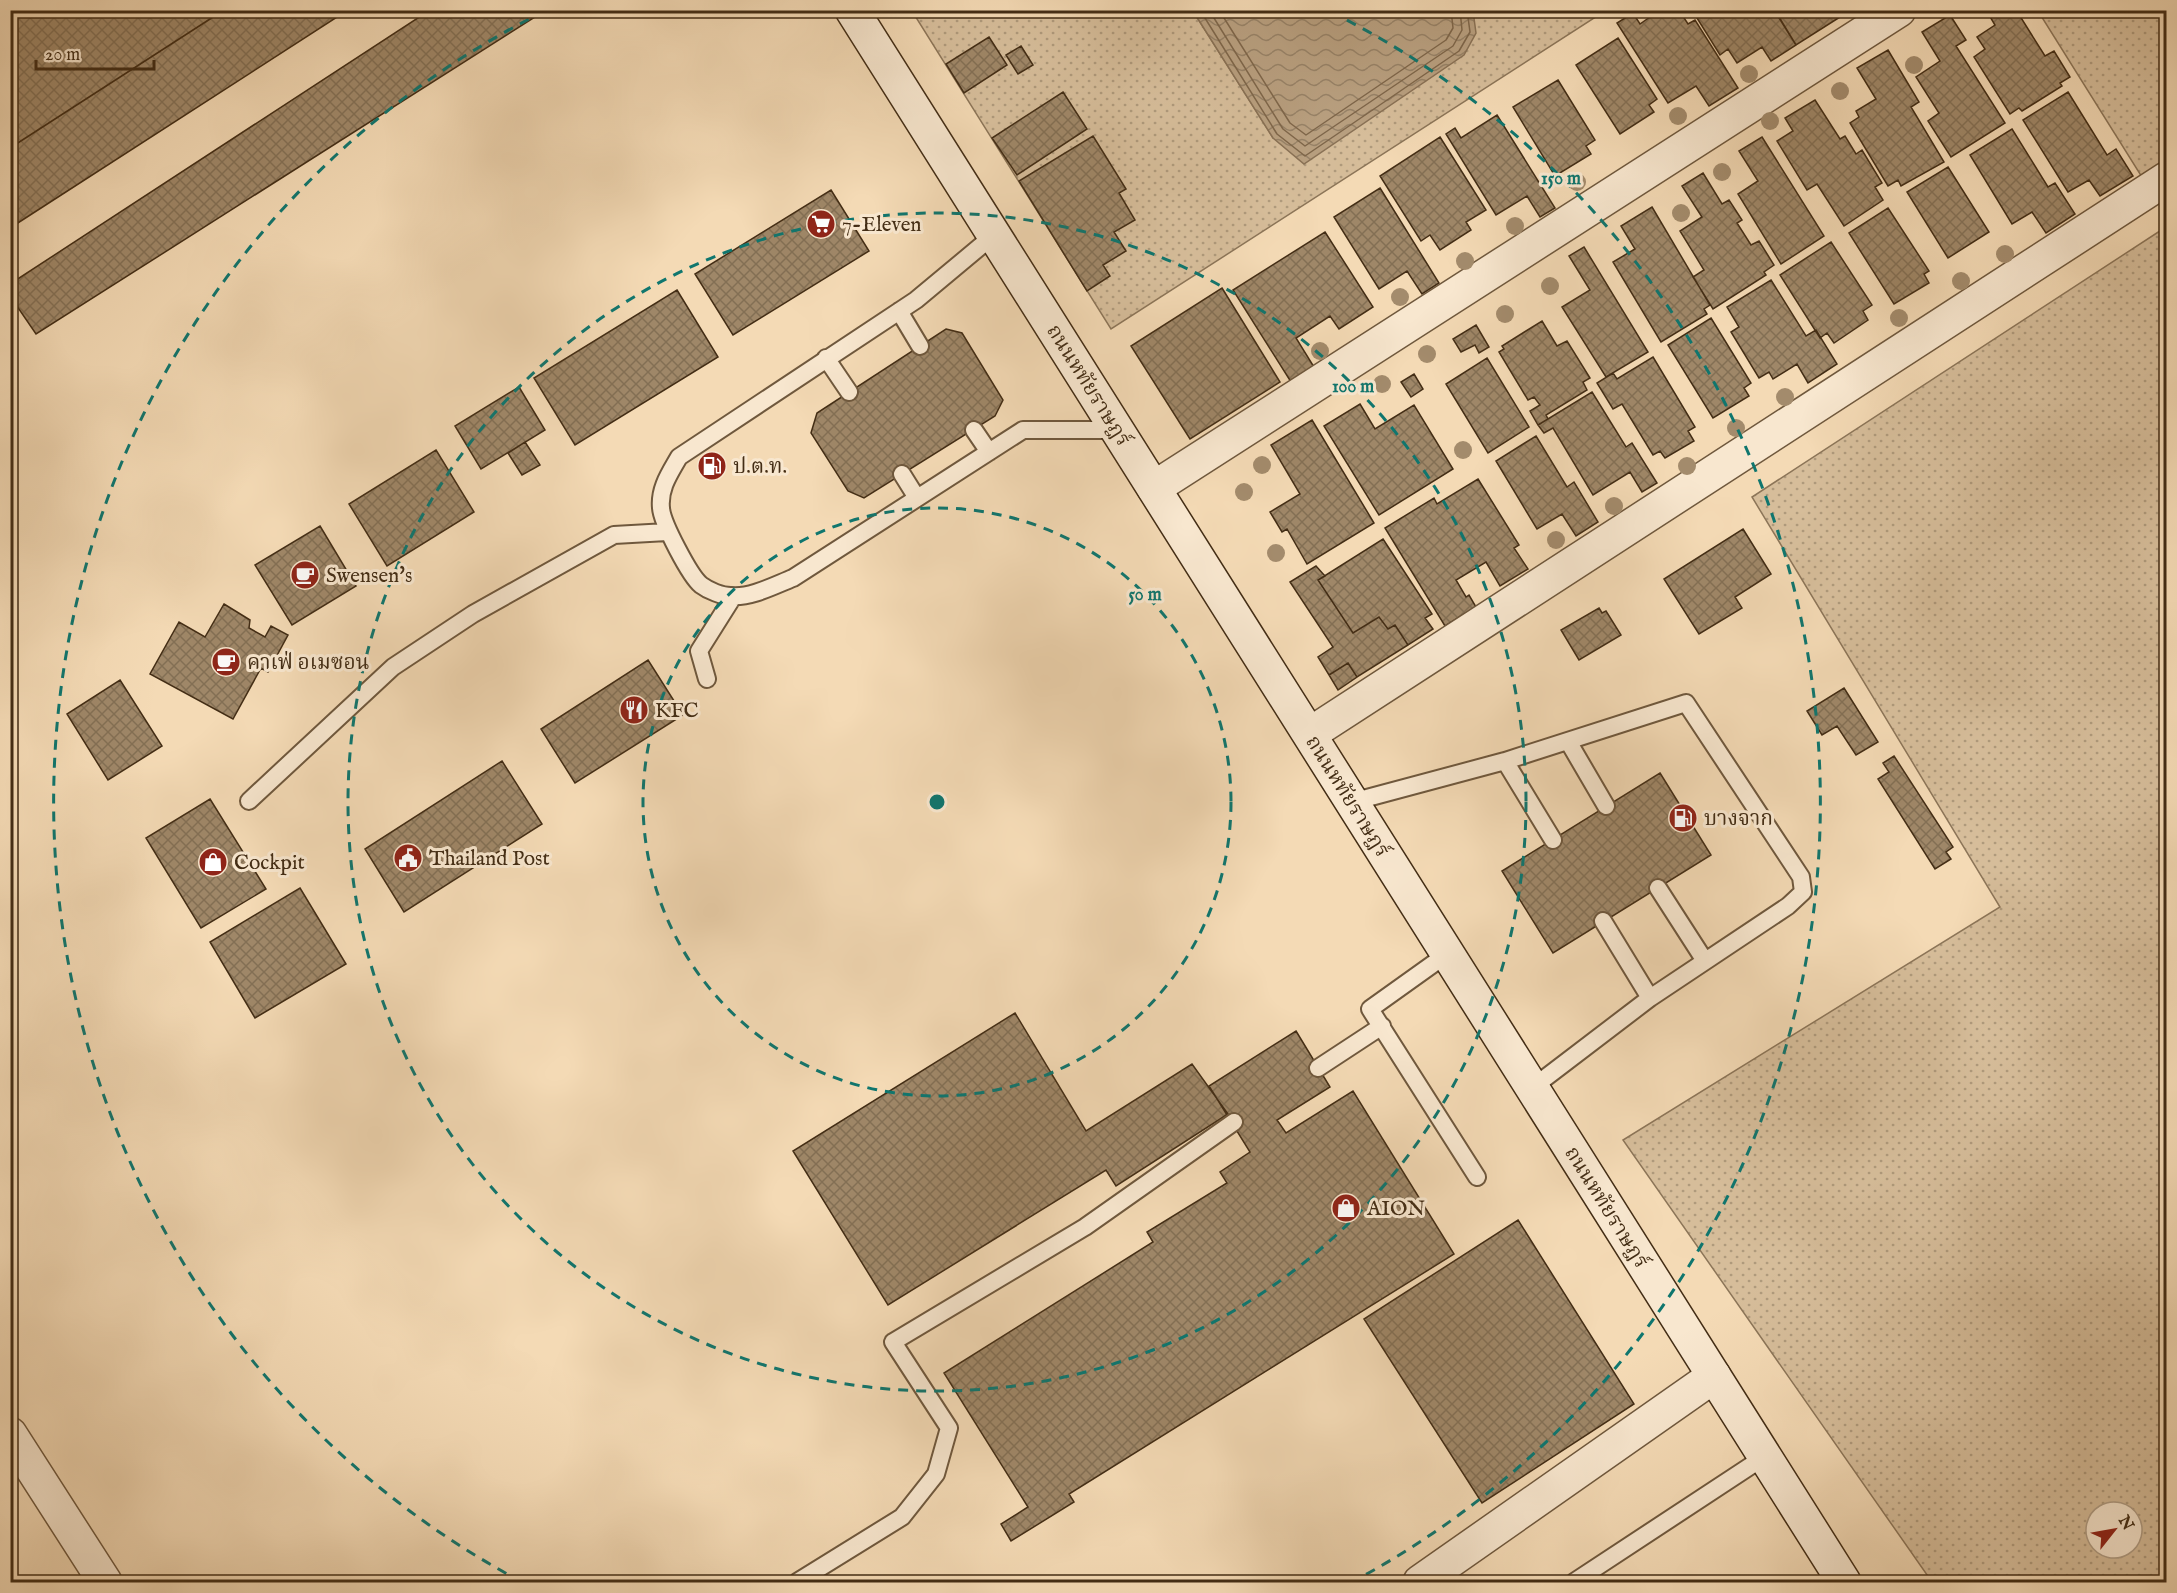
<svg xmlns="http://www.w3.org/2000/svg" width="2177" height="1593" font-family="'IM FELL English','Noto Serif Thai',serif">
<defs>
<pattern id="grass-dots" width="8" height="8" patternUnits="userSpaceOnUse" patternTransform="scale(1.5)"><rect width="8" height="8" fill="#d6bd9a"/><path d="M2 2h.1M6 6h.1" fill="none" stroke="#af9a7c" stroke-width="1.8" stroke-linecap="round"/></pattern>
<pattern id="water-waves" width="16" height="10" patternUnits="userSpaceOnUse" patternTransform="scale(1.5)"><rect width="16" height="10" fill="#b89f7f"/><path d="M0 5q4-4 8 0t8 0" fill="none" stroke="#978267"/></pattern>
<pattern id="building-cross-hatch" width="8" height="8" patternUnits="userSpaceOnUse" patternTransform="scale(1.5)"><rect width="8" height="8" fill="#9f8768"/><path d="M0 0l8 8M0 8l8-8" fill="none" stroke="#836f54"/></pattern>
</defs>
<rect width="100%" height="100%" fill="#f4dab5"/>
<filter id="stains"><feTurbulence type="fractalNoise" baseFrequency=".00333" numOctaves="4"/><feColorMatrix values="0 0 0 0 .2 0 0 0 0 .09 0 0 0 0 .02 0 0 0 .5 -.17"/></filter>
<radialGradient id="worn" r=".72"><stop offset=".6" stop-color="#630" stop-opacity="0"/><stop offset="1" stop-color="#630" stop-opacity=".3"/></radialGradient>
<path fill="url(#grass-dots)" stroke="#8c7558" stroke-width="1.5" fill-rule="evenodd" d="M912 11H1193L1273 138 1475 17 1473 11H1605L1111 329Z
M2038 11H2166V179L2150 190Z
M2166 227V1582H1932L1623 1140 2000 907 1752 497ZM2096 1512H2132V1548H2096Z"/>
<path fill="url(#water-waves)" stroke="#897155" stroke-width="1.5" d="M1193 11H1473L1476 33 1464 55 1304 164 1273 138Z"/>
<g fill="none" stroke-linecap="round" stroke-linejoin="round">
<path stroke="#7e664a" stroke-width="1.5" d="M1200 10 1277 134 1305 156 1459 51 1470 32 1467 10
M1209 10 1283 129 1305 146 1453 46 1462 30 1460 10
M1219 10 1290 123 1306 135 1446 40 1453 28 1451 10"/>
</g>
<path fill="url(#building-cross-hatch)" stroke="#432d15" stroke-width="1.5" d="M10 10H224L10 148Z
M224 10H348L10 228V148Z
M430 10H546L36 334 10 296V284Z
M1660 10H1679L1688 24 1695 20 1738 88 1709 106 1696 86 1668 103 1617 23 1633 13 1640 24Z
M1692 10H1764L1767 16 1774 10 1796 45 1771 61 1762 47 1737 63 1728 49 1720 55Z
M1851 10 1796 45 1779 17 1789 10Z
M1986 10H2023L2018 13 2045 56 2054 51 2070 77 2060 83 2062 86 2022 111 2019 108 2010 114 1974 57 1985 49 1977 37 1995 25Z
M1950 15 1966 40 1956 46 2005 123 1951 157 1928 121 1939 113 1916 77 1940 61 1922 32Z
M989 37 1007 65 964 93 946 64Z
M1618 38 1657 99 1649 105 1654 112 1620 134 1576 65Z
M1021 46 1033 65 1018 74 1006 55Z
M1888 50 1919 102 1911 107 1944 162 1901 186 1898 180 1888 186 1850 123 1859 117 1856 111 1876 99 1857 68Z
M1558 80 1595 140 1586 146 1591 154 1555 176 1513 107Z
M1063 92 1087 129 1017 175 992 138Z
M2068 92 2107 155 2116 149 2133 176 2100 196 2089 180 2068 192 2023 120Z
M1815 100 1840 139 1845 136 1856 154 1862 150 1882 183 1875 187 1883 200 1844 226 1817 184 1807 190 1777 141 1793 131 1785 118Z
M1497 115 1555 208 1540 217 1527 196 1496 215 1446 134 1455 128 1461 138Z
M2012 129 2048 187 2055 183 2075 214 2046 233 2032 212 2012 224 1970 155Z
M1093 136 1126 189 1119 193 1135 220 1114 232 1126 251 1103 265 1110 276 1087 291 1019 181Z
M1440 137 1486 210 1466 222 1471 230 1440 250 1430 235 1421 241 1380 176Z
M1762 137 1824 236 1781 264 1738 194 1758 181 1739 151Z
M1948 167 1989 232 1948 258 1907 192Z
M1703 173 1722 204 1729 200 1742 220 1737 223 1751 245 1759 241 1774 265 1764 272 1766 275 1713 309 1693 277 1704 270 1680 231 1702 217 1682 186Z
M1380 188 1439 283 1422 294 1407 271 1379 289 1334 217Z
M831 190 869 251 733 335 695 274Z
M1652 207 1710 305 1704 309 1707 314 1661 342 1613 262 1635 249 1621 226Z
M1888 208 1929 271 1924 274 1929 283 1894 304 1849 233Z
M1325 232 1373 307 1339 329 1330 316 1296 338 1314 367 1291 382 1233 290Z
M1831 242 1872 305 1863 311 1868 320 1834 343 1827 333 1820 338 1780 275Z
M1584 247 1648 352 1606 377 1562 307 1590 290 1569 256Z
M1771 280 1806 336 1816 330 1837 364 1808 383 1797 364 1773 379 1769 372 1759 378 1731 332 1739 327 1727 307Z
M1222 288 1280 382 1190 439 1131 346Z
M677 290 718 357 575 445 534 378Z
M1711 318 1751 383 1744 388 1749 396 1713 418 1668 345Z
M1542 321 1557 346 1567 341 1590 378 1583 382 1587 390 1546 415 1548 419 1538 425 1530 411 1540 405 1534 397 1528 400 1499 352 1504 349 1502 346Z
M1476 325 1489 347 1479 353 1475 345 1461 352 1453 339Z
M946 329 962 333 1003 400 995 416 864 498 848 491 811 433 817 413Z
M1653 357 1695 427 1688 431 1694 441 1665 458 1660 451 1653 455 1622 404 1613 409 1597 383 1613 373 1617 379Z
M1487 358 1529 427 1488 453 1446 384Z
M1414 374 1423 389 1411 397 1401 382Z
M519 387 545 430 481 469 455 426Z
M1592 392 1626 447 1632 443 1657 483 1642 492 1630 472 1593 495 1553 428 1544 433 1538 425Z
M1360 404 1375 429 1414 405 1453 469 1379 515 1324 426Z
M1312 420 1374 523 1307 564 1287 529 1282 532 1270 512 1300 494 1271 445Z
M1536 436 1567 487 1574 482 1598 522 1576 536 1562 514 1537 529 1496 461Z
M525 442 540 465 522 475 508 453Z
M436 450 474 512 387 566 349 504Z
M1478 479 1519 545 1514 548 1528 569 1500 586 1486 562 1456 580 1466 597 1469 595 1476 607 1445 626 1385 528 1434 498 1437 504Z
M320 526 356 586 292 625 255 565Z
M1743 529 1771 574 1735 597 1742 608 1699 634 1664 579Z
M1383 539 1432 614 1425 618 1433 629 1408 645 1395 625 1388 629 1379 617 1353 633 1318 580Z
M1316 566 1325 576 1318 580 1353 633 1379 617 1388 629 1395 625 1408 645 1357 677 1348 663 1329 675 1318 657 1333 647 1290 582Z
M224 604 250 620 249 628 265 637 271 626 288 635 268 672 261 668 233 719 150 674 179 622 205 637Z
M1599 608 1602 613 1606 611 1621 635 1579 660 1561 630Z
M648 660 683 715 575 783 541 729Z
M1348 663 1357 677 1338 690 1329 675Z
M120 680 162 746 108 780 67 714Z
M1844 688 1878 742 1856 755 1837 726 1822 735 1807 711Z
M1894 756 1953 847 1946 852 1951 859 1935 869 1878 779 1889 772 1883 763Z
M502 761 542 824 404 912 365 849Z
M1660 773 1711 855 1553 953 1502 871Z
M210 799 266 889 201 928 146 838Z
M300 888 346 964 255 1018 210 942Z
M1015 1013 1086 1131 1192 1064 1228 1114 1116 1186 1106 1170 888 1305 793 1151Z
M1296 1031 1330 1087 1277 1120 1286 1133 1353 1091 1454 1254 1069 1494 1074 1502 1011 1541 1001 1524 1028 1507 944 1373 1153 1242 1147 1232 1227 1183 1220 1172 1250 1152 1209 1086Z
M1518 1220 1634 1404 1482 1503 1364 1319Z"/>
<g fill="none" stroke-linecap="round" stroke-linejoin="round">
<g stroke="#6f583d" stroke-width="20">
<path id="lane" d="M994 235 916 300 679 457C670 473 659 488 661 508 662 523 690 576 701 585 709 591 722 596 731 596 751 598 775 585 793 578L1023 430H1117
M899 311 920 346
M826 358 849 392
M974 430 989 452
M902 474 917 498
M707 679 699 651 733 597
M1568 741 1606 806
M1505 761 1553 840
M249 801 393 667 473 614 614 535 667 532
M1352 802 1505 761 1686 703 1801 877 1803 892 1788 906 1650 998 1532 1088
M1658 888 1705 961
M1603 921 1650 998
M1447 954 1370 1009 1477 1177
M1318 1068 1382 1026
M797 1582 902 1517 936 1474 949 1428 893 1342 1085 1227 1234 1122
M1574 1582 1764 1457"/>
</g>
<g stroke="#6f583d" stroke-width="36">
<path id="street" d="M1154 488 1899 10
M1310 734 2166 179
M10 1434 105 1582
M1420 1582 1714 1376"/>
</g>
<g stroke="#432d15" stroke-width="36">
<path id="secondary" d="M852 10 1844 1582"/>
</g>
<use href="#lane" stroke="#f8e7cf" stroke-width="16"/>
<use href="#street" stroke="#f8e7cf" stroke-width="33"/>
<use href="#secondary" stroke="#f8e7cf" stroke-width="33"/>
</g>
<g fill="#a38b6c">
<circle cx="1914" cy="65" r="9"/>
<circle cx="1749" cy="74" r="9"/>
<circle cx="1840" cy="91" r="9"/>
<circle cx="1678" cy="116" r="9"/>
<circle cx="1770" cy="121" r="9"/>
<circle cx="1722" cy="172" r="9"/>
<circle cx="1577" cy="182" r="9"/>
<circle cx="1681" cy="213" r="9"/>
<circle cx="1515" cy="226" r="9"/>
<circle cx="2005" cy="254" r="9"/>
<circle cx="1465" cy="261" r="9"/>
<circle cx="1961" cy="281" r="9"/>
<circle cx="1550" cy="286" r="9"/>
<circle cx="1400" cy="297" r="9"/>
<circle cx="1505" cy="314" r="9"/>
<circle cx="1899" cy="318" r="9"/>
<circle cx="1320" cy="351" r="9"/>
<circle cx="1427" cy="354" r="9"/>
<circle cx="1382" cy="384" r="9"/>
<circle cx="1785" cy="397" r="9"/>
<circle cx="1736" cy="428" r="9"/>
<circle cx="1463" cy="450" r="9"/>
<circle cx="1262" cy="465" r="9"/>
<circle cx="1687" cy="466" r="9"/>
<circle cx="1244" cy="492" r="9"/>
<circle cx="1614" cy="506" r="9"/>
<circle cx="1556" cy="540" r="9"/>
<circle cx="1276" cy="553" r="9"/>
</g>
<g fill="none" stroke="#0f766e" stroke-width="3" stroke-dasharray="10 8">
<circle cx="937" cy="802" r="294"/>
<circle cx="937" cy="802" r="589"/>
<path d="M522 1582A883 883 0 0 1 543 12M1331 12A883 883 0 0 1 1352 1582"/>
</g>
<defs>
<g id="supermarket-disc" transform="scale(1.5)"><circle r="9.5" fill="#8f2418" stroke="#f8e7cf"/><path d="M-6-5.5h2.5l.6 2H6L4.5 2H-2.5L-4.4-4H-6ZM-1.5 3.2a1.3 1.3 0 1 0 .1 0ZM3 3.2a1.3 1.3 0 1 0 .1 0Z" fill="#fff"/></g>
<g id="fuel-disc" transform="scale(1.5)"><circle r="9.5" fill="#8f2418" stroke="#f8e7cf"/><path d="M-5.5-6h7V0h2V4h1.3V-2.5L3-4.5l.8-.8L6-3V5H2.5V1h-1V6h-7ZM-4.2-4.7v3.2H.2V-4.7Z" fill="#fff"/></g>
<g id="cafe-disc" transform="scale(1.5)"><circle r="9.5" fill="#8f2418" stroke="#f8e7cf"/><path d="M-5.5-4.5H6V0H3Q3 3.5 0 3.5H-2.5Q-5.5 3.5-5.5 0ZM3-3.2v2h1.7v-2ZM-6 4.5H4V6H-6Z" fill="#fff"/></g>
<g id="restaurant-disc" transform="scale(1.5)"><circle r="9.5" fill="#8f2418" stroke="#f8e7cf"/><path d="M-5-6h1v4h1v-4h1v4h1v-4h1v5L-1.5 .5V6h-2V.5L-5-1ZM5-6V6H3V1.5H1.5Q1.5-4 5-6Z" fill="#fff"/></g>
<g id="civic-disc" transform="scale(1.5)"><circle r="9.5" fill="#8f2418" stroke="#f8e7cf"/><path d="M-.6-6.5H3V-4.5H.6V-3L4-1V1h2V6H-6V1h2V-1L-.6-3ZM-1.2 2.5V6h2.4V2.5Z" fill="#fff"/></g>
<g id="shop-disc" transform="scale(1.5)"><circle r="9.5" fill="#8f2418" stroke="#f8e7cf"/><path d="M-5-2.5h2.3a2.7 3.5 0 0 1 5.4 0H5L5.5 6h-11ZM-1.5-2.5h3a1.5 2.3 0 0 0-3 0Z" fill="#fff"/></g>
</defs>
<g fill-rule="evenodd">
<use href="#supermarket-disc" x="821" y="224"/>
<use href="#fuel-disc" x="712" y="466"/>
<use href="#cafe-disc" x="305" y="575"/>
<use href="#cafe-disc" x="226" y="662"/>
<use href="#restaurant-disc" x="634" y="710"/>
<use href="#fuel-disc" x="1683" y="818"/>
<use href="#civic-disc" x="408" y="858"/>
<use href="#shop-disc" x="213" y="862"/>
<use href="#shop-disc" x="1346" y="1208"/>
</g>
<g text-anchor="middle" stroke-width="6" stroke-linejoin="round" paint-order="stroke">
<g font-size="21" fill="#432d15" stroke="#f8e7cf" text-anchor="start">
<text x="842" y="231">7-Eleven</text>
<text x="733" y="473">ป.ต.ท.</text>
<text x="326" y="582">Swensen's</text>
<text x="247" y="669">คาเฟ่ อเมซอน</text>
<text x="655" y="717">KFC</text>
<text x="1704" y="825">บางจาก</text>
<text x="429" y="865">Thailand Post</text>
<text x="234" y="869">Cockpit</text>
<text x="1367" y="1215">AION</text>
</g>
<g font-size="21" fill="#432d15" stroke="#f8e7cf">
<text transform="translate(1089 385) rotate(58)" y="7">ถนนหทัยราษฎร์</text>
<text transform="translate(1348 796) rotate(58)" y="7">ถนนหทัยราษฎร์</text>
<text transform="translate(1607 1207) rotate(58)" y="7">ถนนหทัยราษฎร์</text>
</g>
</g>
<circle cx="937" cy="802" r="9" fill="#0f766e" stroke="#f8e7cf" stroke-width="3"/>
<g font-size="18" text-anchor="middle" font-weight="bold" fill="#0f766e" stroke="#f8e7cf" stroke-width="6" stroke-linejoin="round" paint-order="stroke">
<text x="1561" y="184">150 m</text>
<text x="1353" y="392">100 m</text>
<text x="1145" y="600">50 m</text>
</g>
<rect width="2177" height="1593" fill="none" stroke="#f4dab5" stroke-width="36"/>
<rect x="12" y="12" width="2153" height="1569" fill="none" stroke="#432d15" stroke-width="3"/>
<rect x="18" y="18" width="2141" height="1557" fill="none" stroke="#432d15" stroke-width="1.5"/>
<g transform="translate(2114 1530) rotate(59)"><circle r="28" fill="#f8e7cf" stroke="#b09d85" stroke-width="1.5"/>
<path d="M0-4.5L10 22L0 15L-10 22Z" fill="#8f2418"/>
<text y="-9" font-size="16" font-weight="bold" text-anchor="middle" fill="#432d15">N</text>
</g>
<path d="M36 60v9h118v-9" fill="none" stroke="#432d15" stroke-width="3"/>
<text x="45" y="60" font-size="18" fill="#432d15" stroke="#f8e7cf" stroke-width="4.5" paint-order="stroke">20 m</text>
<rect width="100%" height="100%" filter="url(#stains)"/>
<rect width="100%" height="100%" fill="url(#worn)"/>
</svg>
